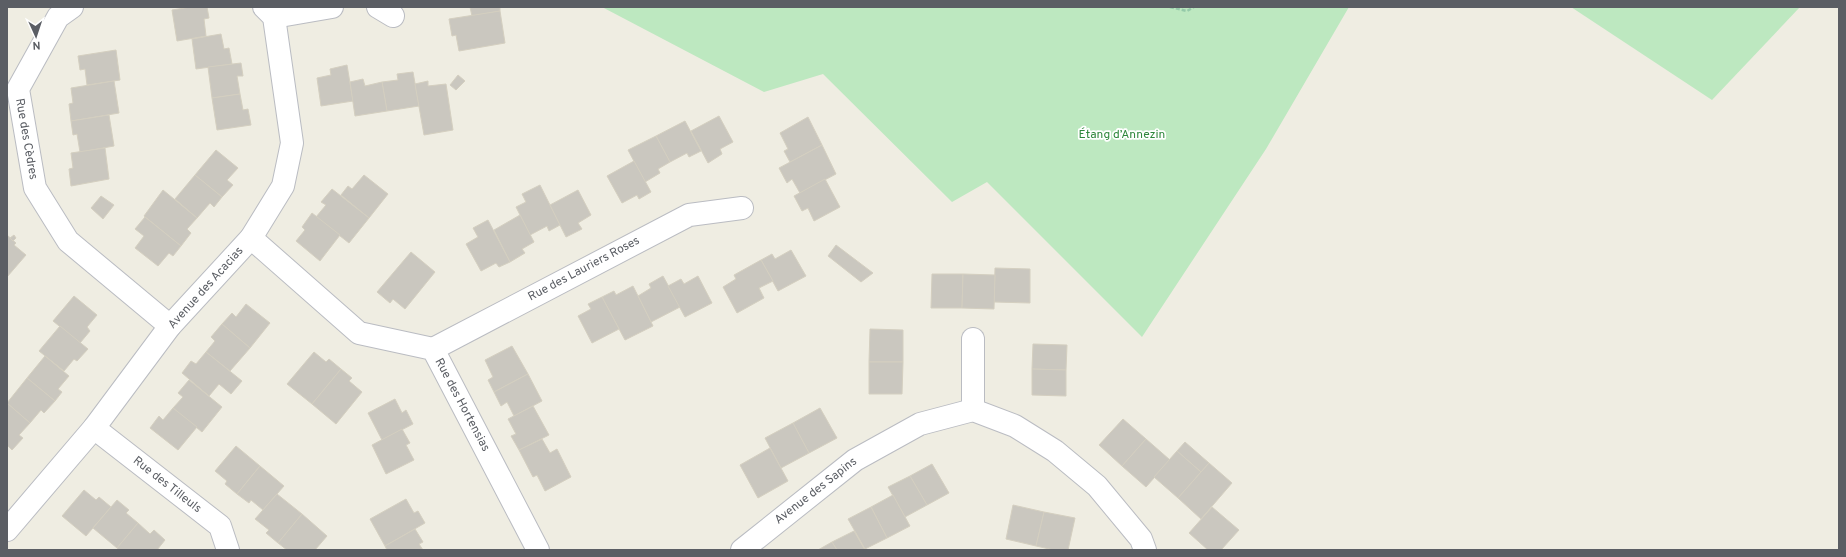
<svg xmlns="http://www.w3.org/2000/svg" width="1846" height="557" viewBox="0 0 1846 557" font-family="Overpass,sans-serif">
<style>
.green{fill:#bde8c0}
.building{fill:#cac7bf;stroke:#d4cfc0}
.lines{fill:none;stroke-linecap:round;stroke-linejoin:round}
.minor-casing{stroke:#babcc2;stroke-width:24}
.path{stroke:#95caa9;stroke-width:2.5;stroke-dasharray:4 2;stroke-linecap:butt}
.minor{stroke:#fff;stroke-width:22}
.labels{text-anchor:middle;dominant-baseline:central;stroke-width:3.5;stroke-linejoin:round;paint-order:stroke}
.park-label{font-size:12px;fill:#2e873b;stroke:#fff}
.street-label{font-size:12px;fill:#5b5e64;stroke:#fff}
</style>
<rect width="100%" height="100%" fill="#efede2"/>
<g class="green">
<polygon points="602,7 1349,7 1266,149 1142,337 987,182 952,202 823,74 764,92"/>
<polygon points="1571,7 1800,7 1712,100"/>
</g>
<g class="building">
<polygon points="191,7 207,7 209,18 204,19 206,36 177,41 172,10"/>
<polygon points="470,7 500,7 500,11 472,16"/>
<polygon points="500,11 505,43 459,51 456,35 452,36 449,19"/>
<polygon points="221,34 224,49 229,48 232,64 196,69 192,39"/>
<polygon points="116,50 120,80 87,85 85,69 80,70 78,56"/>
<polygon points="241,63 243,76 237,76 240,94 212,98 208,67"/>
<polygon points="347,65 353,101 321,106 317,78 331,75 330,69"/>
<polygon points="413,72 419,106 387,111 382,82 398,80 397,74"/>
<polygon points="458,75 465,81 456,90 450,85"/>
<polygon points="363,79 365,86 382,82 387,111 355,116 350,82"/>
<polygon points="114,81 119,113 71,121 69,104 73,103 71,88"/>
<polygon points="428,81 428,86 446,84 453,130 424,135 415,84"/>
<polygon points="240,94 243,110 248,109 251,125 217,130 212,98"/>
<polygon points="109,115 114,146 80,152 77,134 73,135 71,121"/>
<polygon points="719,116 733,142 720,149 722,154 708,163 691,131"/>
<polygon points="808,117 822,145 790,162 784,151 788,149 780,133"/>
<polygon points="685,121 701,151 689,157 687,153 670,162 656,136"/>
<polygon points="656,136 670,162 658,169 660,173 645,182 628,150"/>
<polygon points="822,145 836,174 800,193 792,179 787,183 779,168"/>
<polygon points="105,148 109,179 71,186 69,169 73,168 71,153"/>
<polygon points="216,150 238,168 227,180 233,185 222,197 195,175"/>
<polygon points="634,161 651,192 639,199 637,195 622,203 607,176"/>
<polygon points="195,175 222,197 214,207 210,203 197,218 175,199"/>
<polygon points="364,175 388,194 369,218 341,195 348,186 352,189"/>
<polygon points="825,179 840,207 814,221 808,208 802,211 794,196"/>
<polygon points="540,185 560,225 549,231 547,226 530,235 516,207 526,202 522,194"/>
<polygon points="332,189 369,218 349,243 316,217 326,205 321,202"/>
<polygon points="163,190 197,218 187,229 191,233 181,246 144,216"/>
<polygon points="578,190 591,215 578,223 582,229 566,237 550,205"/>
<polygon points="101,196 114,205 103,219 91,208"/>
<polygon points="312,213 340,235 320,261 296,241 305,230 302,227"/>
<polygon points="520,215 534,242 522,249 525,253 510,262 494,230"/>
<polygon points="145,217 181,246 173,256 169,253 158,266 135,248 144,236 135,229"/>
<polygon points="488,220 510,262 499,267 496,263 481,271 466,244 478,237 473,228"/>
<polygon points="7,235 16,243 14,245 26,255 7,277"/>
<polygon points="14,235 16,238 13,241 10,238"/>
<polygon points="836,245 873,273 861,282 828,256"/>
<polygon points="791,250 806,276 778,291 761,260 772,254 775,259"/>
<polygon points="411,252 435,272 405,309 393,299 390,303 377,292"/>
<polygon points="761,260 773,281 759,288 764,298 737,313 723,287 736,279 734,275"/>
<polygon points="995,268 1030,269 1030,303 994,302"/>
<polygon points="932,274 963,274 962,308 931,308"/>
<polygon points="963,274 995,275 994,309 962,308"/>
<polygon points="663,276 680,307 651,322 638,296 651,288 649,284"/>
<polygon points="698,276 712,303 685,317 668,286 681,279 684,284"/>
<polygon points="633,286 653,326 625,340 602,297 614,291 616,295"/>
<polygon points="74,296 97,315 87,327 90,331 80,343 53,321"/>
<polygon points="602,297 619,329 592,343 578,316 591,309 588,304"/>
<polygon points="246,304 270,323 250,348 222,324 232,313 236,317"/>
<polygon points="222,324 250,348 230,371 206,352 215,341 211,337"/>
<polygon points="60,326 88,349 77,361 74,359 64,371 39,351"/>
<polygon points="870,329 903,330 903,362 869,362"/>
<polygon points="1033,344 1067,345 1066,370 1032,369"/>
<polygon points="512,346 528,374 494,392 488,380 493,377 485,360"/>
<polygon points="206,352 242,381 231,394 219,384 209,396 182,373 191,361 196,364"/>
<polygon points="314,352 326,362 329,359 341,369 312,404 287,384"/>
<polygon points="45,356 69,376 58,389 62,392 55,401 27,378"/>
<polygon points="869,362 903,362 902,394 869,394"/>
<polygon points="341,369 352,378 349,381 362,392 336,424 312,404"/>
<polygon points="1032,369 1066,370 1066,396 1032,395"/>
<polygon points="528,374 542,401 514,416 507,402 501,406 494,392"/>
<polygon points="27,378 55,401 44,413 41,410 30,423 7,403"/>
<polygon points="189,380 222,407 202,432 173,408 183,397 178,393"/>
<polygon points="395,399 402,413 406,410 413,424 382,440 368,413"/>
<polygon points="7,403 30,423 19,435 23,438 12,450 7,445"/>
<polygon points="533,406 549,435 519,450 511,436 516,434 508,419"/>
<polygon points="173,408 197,427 178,450 150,428 159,416 163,420"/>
<polygon points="820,408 837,438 809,453 793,423"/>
<polygon points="1123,419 1146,439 1122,466 1099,445"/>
<polygon points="793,423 809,453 781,468 765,438"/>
<polygon points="402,429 410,443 406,445 414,460 386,474 372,445"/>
<polygon points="542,439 550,453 557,449 571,477 545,491 537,475 533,477 519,450"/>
<polygon points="1146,439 1170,460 1146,487 1122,466"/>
<polygon points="1185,442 1209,463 1201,472 1177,451"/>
<polygon points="236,446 260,466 237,494 225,484 227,481 215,471"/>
<polygon points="770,448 788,481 758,498 740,465"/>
<polygon points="1177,451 1201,472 1178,498 1154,477"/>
<polygon points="1209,463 1232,483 1201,519 1178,498"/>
<polygon points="932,464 949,493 927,505 910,476"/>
<polygon points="260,466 284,486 263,510 251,500 249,503 237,494"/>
<polygon points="910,476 927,505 905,517 888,487"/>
<polygon points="84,490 96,500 99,497 111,507 86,536 62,516"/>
<polygon points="277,494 302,514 278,543 266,533 269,530 255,519"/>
<polygon points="893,495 910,526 887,538 871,507"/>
<polygon points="406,499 414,513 418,511 425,523 385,546 370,519"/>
<polygon points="117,500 129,510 126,513 138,523 117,548 93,528"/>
<polygon points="1013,505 1044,512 1036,546 1006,539"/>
<polygon points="871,507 887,538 865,549 848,519"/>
<polygon points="1212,507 1239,530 1221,550 1208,550 1189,533"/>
<polygon points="1044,512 1075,518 1068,550 1054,550 1036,546"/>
<polygon points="302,514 327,536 315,550 287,550 278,543"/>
<polygon points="138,523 150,534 154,530 165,540 157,550 119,550 117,548"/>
<polygon points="415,529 423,542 419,544 423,550 387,550 385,546"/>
<polygon points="854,531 865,550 837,550 832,542"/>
<polygon points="832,542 837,550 818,550"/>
</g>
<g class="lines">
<g class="minor-casing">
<g id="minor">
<polyline points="72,7 58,17 18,89 35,188 68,241 170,326"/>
<polyline points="378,7 393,16"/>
<polyline points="274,17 332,7"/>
<polyline points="251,238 359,333 433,349 538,550"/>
<polyline points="973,339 973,410"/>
<polyline points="433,349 689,215 742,208"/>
<polyline points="94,428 220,526 228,550"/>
<polyline points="7,530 94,428 170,326 251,238 283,186 292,143 274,17 264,7"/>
<polyline points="742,550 855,460 920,424 973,410 1015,426 1055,451 1097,486 1141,539 1145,550"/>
</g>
</g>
<polyline class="path" points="1170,7 1187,11 1194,7"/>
<use href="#minor" class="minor"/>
</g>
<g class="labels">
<g class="park-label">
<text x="1122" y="135">Étang d’Annezin</text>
</g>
<g class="street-label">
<text transform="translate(26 139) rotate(80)">Rue des Cèdres</text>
<text transform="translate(584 269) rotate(-28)">Rue des Lauriers Roses</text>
<text transform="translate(206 288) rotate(-48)">Avenue des Acacias</text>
<text transform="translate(462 405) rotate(62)">Rue des Hortensias</text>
<text transform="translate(167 485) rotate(38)">Rue des Tilleuls</text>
<text transform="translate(816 491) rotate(-38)">Avenue des Sapins</text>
</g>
</g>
<rect width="1846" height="557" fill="none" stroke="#5b5e64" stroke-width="16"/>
<g transform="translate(36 36) rotate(177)" stroke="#ffffff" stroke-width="3" paint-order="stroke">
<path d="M0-3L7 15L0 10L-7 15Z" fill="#5b5e64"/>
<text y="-6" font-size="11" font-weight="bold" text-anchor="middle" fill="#5b5e64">N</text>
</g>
</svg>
